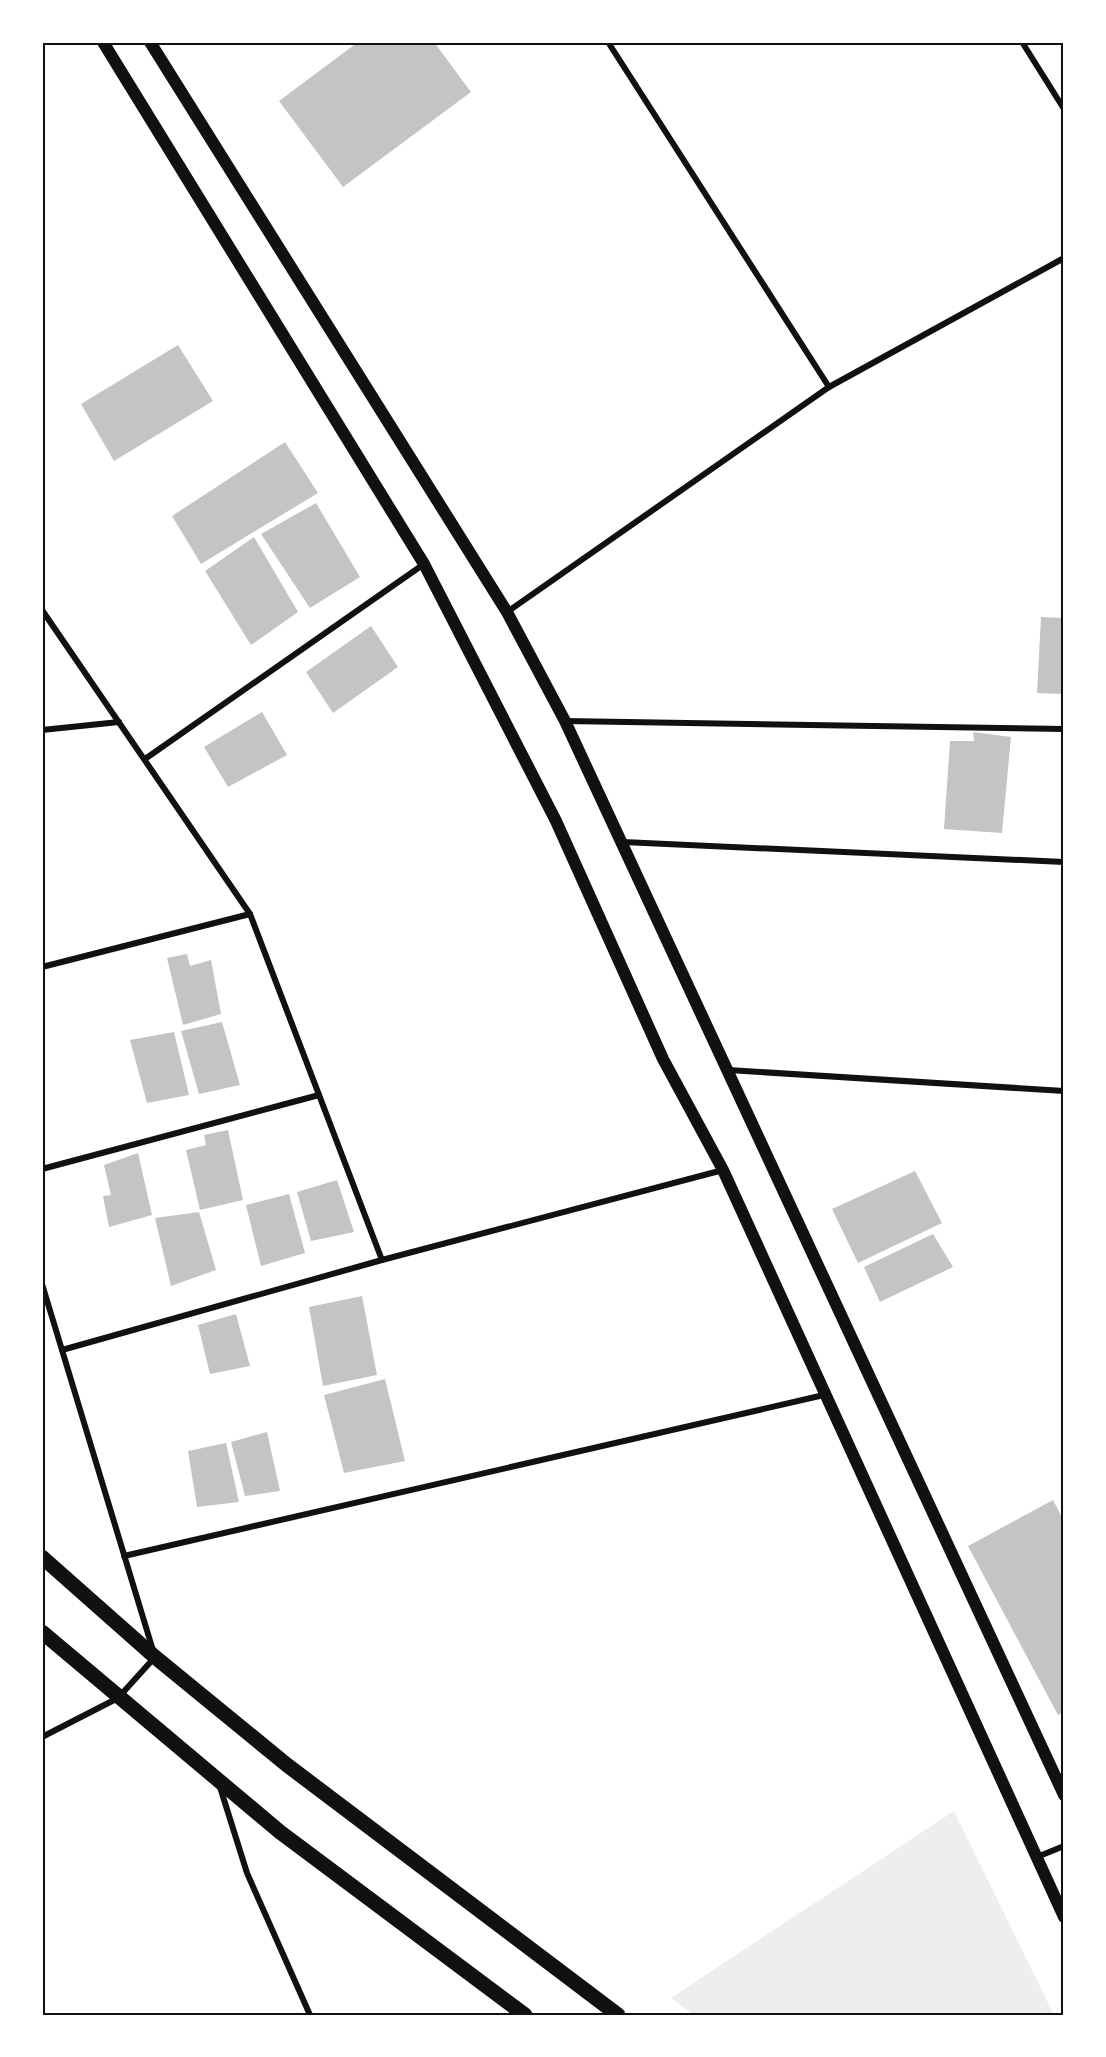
<svg xmlns="http://www.w3.org/2000/svg" width="1106" height="2057" viewBox="0 0 1106 2057" font-family="'Crimson Pro',serif">
<style>
.green{fill:#eee}
.building{fill:#c4c4c4}
.lines{fill:none;stroke-linecap:round;stroke-linejoin:round}
.minor{stroke:#111;stroke-width:6}
.secondary{stroke:#111;stroke-width:12}
.primary{stroke:#111;stroke-width:15}
.neatline{fill:none;stroke:#111;stroke-width:2}
</style>
<rect width="100%" height="100%" fill="#fff"/>
<polygon class="green" points="954,1811 1054,2015 694,2015 671,1998"/>
<g class="building">
<polygon points="358,42 434,42 471,92 343,187 279,101"/>
<polygon points="178,345 213,401 114,461 81,404"/>
<polygon points="285,442 318,493 201,564 172,516"/>
<polygon points="316,503 360,577 310,608 261,534"/>
<polygon points="254,537 298,612 251,645 205,571"/>
<polygon points="1041,617 1064,618 1064,694 1037,693"/>
<polygon points="371,626 398,667 333,713 306,672"/>
<polygon points="262,712 287,755 228,787 204,747"/>
<polygon points="973,732 1011,737 1002,833 944,829 950,741 974,741"/>
<polygon points="187,954 190,966 211,960 221,1014 183,1025 167,958"/>
<polygon points="222,1022 240,1085 199,1094 181,1031"/>
<polygon points="174,1032 189,1095 147,1103 130,1040"/>
<polygon points="228,1130 243,1200 200,1210 186,1150 206,1145 204,1135"/>
<polygon points="138,1153 152,1215 109,1227 103,1196 111,1195 104,1165"/>
<polygon points="915,1171 942,1223 858,1263 832,1209"/>
<polygon points="337,1180 354,1232 311,1241 297,1192"/>
<polygon points="289,1194 305,1253 261,1266 246,1205"/>
<polygon points="199,1212 216,1270 171,1286 155,1218"/>
<polygon points="933,1234 953,1267 880,1302 864,1267"/>
<polygon points="362,1296 377,1375 323,1386 309,1307"/>
<polygon points="236,1314 250,1366 210,1374 198,1325"/>
<polygon points="385,1379 405,1461 344,1473 324,1395"/>
<polygon points="267,1432 280,1491 245,1496 231,1442"/>
<polygon points="226,1443 239,1502 197,1507 188,1451"/>
<polygon points="1053,1500 1064,1521 1064,1712 1058,1715 968,1546"/>
</g>
<g class="lines">
<g class="minor">
<polyline points="1022,42 1064,109"/>
<polyline points="829,387 1064,258"/>
<polyline points="42,610 250,914 382,1260 723,1170"/>
<polyline points="507,612 829,387 608,42"/>
<polyline points="565,721 1064,729"/>
<polyline points="42,730 119,722"/>
<polyline points="145,759 424,564"/>
<polyline points="623,842 1064,862"/>
<polyline points="42,967 250,914"/>
<polyline points="728,1070 1064,1091"/>
<polyline points="42,1169 319,1095"/>
<polyline points="42,1284 155,1657 118,1698 42,1737"/>
<polyline points="62,1350 382,1260"/>
<polyline points="124,1556 824,1395"/>
<polyline points="220,1787 247,1873 310,2015"/>
<polyline points="1037,1857 1064,1846"/>
</g>
<g class="secondary">
<polyline points="103,42 424,564 556,821 663,1059 723,1170 1064,1917"/>
<polyline points="150,42 507,612 565,721 1064,1795"/>
</g>
<g class="primary">
<polyline points="42,1557 155,1657 287,1765 618,2015"/>
<polyline points="42,1632 280,1832 525,2015"/>
</g>
</g>
<rect width="1106" height="2057" fill="none" stroke="#ffffff" stroke-width="87"/>
<rect x="44" y="44" width="1018" height="1970" class="neatline"/>
</svg>
